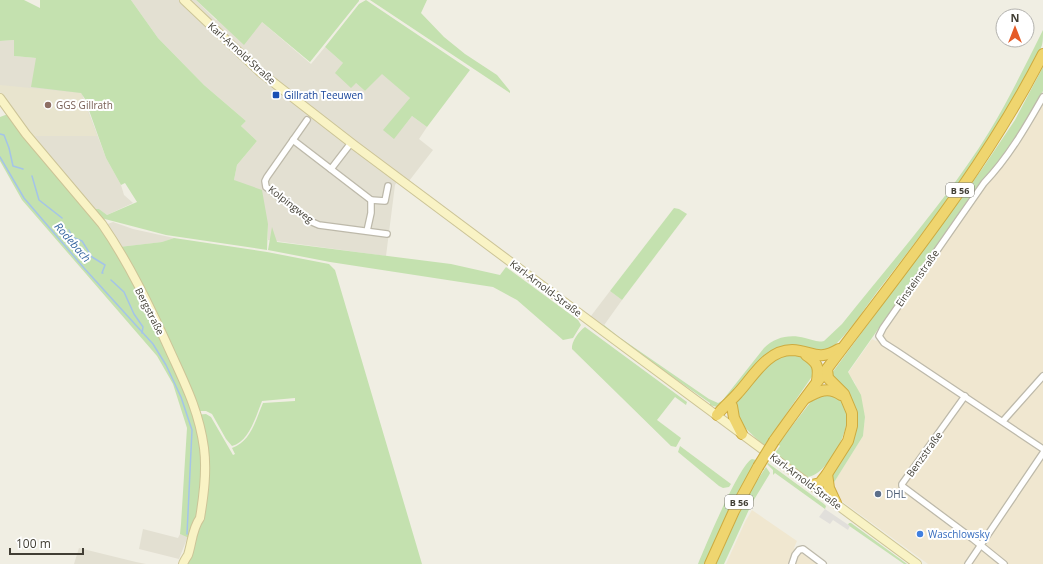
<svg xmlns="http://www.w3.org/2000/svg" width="1043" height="564" viewBox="0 0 1043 564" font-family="'Open Sans',sans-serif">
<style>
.residential{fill:#e3e0d2}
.commercial{fill:#f0e7d0}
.education{fill:#e8e4ce}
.green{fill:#c4e1af}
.parking{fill:#e1dfdb}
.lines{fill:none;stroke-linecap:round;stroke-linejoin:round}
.stream{stroke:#a4c4e8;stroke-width:1.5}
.street-casing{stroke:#bdb9aa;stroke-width:8}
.secondary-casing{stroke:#ccc497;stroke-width:10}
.highway-casing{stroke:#cdab40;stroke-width:12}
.street{stroke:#fff;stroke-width:5.5}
.secondary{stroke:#f9f3c5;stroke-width:8}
.highway{stroke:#efd56f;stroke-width:10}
.highway-bridge-casing{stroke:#cdab40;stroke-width:12;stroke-linecap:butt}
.highway-bridge{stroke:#efd56f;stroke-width:10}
.transit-dot{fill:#1a4fb4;stroke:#fff;stroke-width:1.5}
.education-dot{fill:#8d6e63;stroke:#fff;stroke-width:1.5}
.service-dot{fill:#5c6f8a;stroke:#fff;stroke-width:1.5}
.shop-dot{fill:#3f7fe0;stroke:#fff;stroke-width:1.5}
.labels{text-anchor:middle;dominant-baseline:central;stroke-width:4;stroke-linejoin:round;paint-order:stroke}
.shield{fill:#fff;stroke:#7a7871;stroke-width:1}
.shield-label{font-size:9px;font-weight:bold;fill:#413e34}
.street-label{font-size:10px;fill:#413e34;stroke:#fff}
.transit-label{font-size:10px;fill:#164399;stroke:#fff;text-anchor:start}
.education-label{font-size:10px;fill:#785e54;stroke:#fff;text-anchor:start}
.service-label{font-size:10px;fill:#4e5e75;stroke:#fff;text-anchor:start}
.shop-label{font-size:10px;fill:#366cbe;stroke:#fff;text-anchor:start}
.water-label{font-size:11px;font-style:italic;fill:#3968a1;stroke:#fff}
</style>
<rect width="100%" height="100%" fill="#f0eee3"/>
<g class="residential">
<polygon points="131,0 196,0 216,20 262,22 311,64 325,47 343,63 356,83 365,91 382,73 410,98 394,138 412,116 427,127 419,139 433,150 409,181 401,176 395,185 386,256 268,240 268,224 234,180 237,165 257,141 241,126 246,121 204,85 158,38"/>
<polygon points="14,40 14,56 36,58 82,94 106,158 121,185 124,195 133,203 107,215 99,209 95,209 22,122 0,92 0,41"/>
<polygon points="113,222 133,229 174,238 163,242 119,247 105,225"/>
<polygon points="610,291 622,300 602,328 591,319 591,316"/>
<polygon points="143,529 178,538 180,534 188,536 179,559 139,549"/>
<polygon points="79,548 136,562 146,564 74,564"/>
</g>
<g class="commercial">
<polygon points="1043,102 1043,564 928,564 839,499 833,484 863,436 865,417 855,383 848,373 872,339 876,341 920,277 986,185 1000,169 1035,117"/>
<polygon points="752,510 797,541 794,548 818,564 726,564 745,522"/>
</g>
<polygon class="education" points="0,85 81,93 97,136 33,136 22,122 0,92"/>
<g class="green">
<polygon points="0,0 24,0 40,8 40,0 131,0 158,38 204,85 246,121 241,126 257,141 237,165 234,180 262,190 268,224 267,250 166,235 101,218 95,209 99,209 107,215 137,202 125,183 121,185 106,158 85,99 81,93 31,87 36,58 14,56 14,40 0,41"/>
<polygon points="196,0 359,0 359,1 310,62 262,22 244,45"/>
<polygon points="366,0 470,70 427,127 412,116 394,139 383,130 410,98 382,74 365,91 356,83 351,88 335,73 343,63 325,47 359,4"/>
<polygon points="370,0 427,0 421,13 444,37 465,54 497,75 510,91 510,93"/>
<path d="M1043 30C1043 35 1043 41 1042 45 1035 65 1022 83 1012 101 973 169 925 230 877 292 865 308 842 343 826 352L784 346 773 350 758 364 737 390 717 407 710 405V403L602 328 604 325 619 337 709 399 718 403 722 401 764 348C775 337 790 334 805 338 811 339 817 343 824 341L842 324C892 261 947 200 989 132 1009 99 1026 64 1043 30Z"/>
<polygon points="1043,67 1043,91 1021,128 995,168 983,180 848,372 861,395 865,417 863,436 833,484 832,471 857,423 832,376 832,373 982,169 1015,120"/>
<path d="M8 114 90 214 108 239 129 275 185 389 194 415 206 414 211 417 233 455 235 454 232 448C251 442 256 419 263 403L295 401V398L262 401C256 416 249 442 232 446L226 439 212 414 206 411H199L119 247 162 242 174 238 267 252 329 264 335 270 422 564H186L194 540 180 534 181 524 187 428 173 384 157 356 22 200 0 161V117Z"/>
<polygon points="674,208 679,209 687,214 622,300 610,291"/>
<polygon points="272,227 277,242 451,264 500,275 506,267 578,320 581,325 573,338 563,340 517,300 493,287 330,262 268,250"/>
<path d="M585 327 687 402 686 405 675 397 657 420 681 438 676 447 671 446 572 349C571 342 579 331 585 327Z"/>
<polygon points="784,355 798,355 808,359 813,369 813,375 764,446 740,423 734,406 737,398 773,360"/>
<path d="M831 392C835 395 841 398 844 402 858 421 827 477 807 477L775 453 780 446 778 444 813 399Z"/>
<polygon points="680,446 731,484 729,487 723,488 719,486 678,452"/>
<path d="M752 459 756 460 728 511 705 564H698C705 547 739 465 752 459Z"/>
<polygon points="768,463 824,504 826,506 825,509 775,473 773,475 773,470 767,464"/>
<polygon points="766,467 770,473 769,475 752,503 724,564 716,564 747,496"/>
<polygon points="849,523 851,523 907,564 904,564 848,525"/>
</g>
<polygon class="parking" points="825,509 850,526 848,530 833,520 830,524 819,517"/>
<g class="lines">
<g class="stream">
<polyline points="0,134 4,135 9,148 13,166 23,169"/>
<polyline points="0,157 24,198 84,268 153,344 166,365 181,397 192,430 187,534"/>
<polyline points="32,176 39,200 62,218"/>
<polyline points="69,230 72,237 82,241 92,257 105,265 102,273 103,273"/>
<polyline points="111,280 124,292 134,314 143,327 142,333"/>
</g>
<g class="street-casing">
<g id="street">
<path d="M1043 97C1026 127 1008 158 984 183L883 328 879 336 884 343 895 350 1043 449"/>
<polyline points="307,120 267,177 265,181 266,187 312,222 319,225 387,234"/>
<polyline points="293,140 371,200 371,213 367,231"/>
<polyline points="331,169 351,143"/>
<polyline points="371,200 385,201 388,186"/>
<polyline points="965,396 902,484 902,486 973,539 1004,564"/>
<polyline points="1003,421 1043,376"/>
<polyline points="792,564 795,555 799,550 803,549 823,564"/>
<polyline points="968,564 1043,453"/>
</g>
</g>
<g class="secondary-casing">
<g id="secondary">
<polyline points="184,0 260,72 354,145 615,340 917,564"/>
<path d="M0 98 26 134 102 224C129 263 150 307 170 351 185 384 199 411 204 448 207 471 204 494 200 518 192 529 192 543 188 555 186 558 184 561 183 564"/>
</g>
</g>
<g class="highway-casing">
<g id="highway">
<path d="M806 355C818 363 819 367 817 381"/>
<path d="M806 398C818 391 829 386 841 395"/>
<polyline points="732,406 734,418 742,434"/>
<path d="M717 415C723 407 731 401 738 393 753 377 767 350 792 350 813 351 817 362 839 349"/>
<path d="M774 441C864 313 971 195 1043 54"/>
<polyline points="827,474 829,488 836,503"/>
<polyline points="812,485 820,483 827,474 848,441 852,426 852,413 844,394 828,378 827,369"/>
<polyline points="710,564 734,511 758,467"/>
</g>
</g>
<use href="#street" class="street"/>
<use href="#secondary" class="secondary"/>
<use href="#highway" class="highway"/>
<g class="highway-bridge-casing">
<polyline id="highway-bridge" points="758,467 774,441"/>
</g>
<use href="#highway-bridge" class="highway-bridge"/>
</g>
<rect class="transit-dot" x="272" y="91" width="8" height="8" rx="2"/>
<circle class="education-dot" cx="48" cy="105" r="4"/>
<circle class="service-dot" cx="878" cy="494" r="4"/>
<circle class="shop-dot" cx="920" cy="534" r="4"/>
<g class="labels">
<g class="shield">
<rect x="946" y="183" width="28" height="14" rx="3"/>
<rect x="725" y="495" width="28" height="14" rx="3"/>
</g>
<g class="shield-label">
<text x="960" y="190">B 56</text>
<text x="739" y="502">B 56</text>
</g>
<g class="street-label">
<text transform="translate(242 53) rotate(42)">Karl-Arnold-Straße</text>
<text transform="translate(291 204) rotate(38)">Kolpingweg</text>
<text transform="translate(917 278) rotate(-55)">Einsteinstraße</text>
<text transform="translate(546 288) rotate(37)">Karl-Arnold-Straße</text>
<text transform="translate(150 311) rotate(63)">Bergstraße</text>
<text transform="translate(924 454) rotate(-54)">Benzstraße</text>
<text transform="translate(806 481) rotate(37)">Karl-Arnold-Straße</text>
</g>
<g class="transit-label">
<text x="284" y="95">Gillrath Teeuwen</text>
</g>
<g class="education-label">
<text x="56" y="105">GGS Gillrath</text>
</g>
<g class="service-label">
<text x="886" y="494">DHL</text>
</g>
<g class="shop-label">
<text x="928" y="534">Waschlowsky</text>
</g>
<g class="water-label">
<text transform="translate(73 242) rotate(49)">Rodebach</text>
</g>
</g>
<g transform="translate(1015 28)"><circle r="19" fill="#ffffff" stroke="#b3b2ae"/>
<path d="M0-3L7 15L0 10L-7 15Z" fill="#e55b26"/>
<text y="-6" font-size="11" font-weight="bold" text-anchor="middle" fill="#413e34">N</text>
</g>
<path d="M10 548v6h73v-6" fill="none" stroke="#413e34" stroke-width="2"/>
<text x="16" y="548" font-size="12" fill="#413e34" stroke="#ffffff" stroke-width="3" paint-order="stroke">100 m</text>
</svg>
